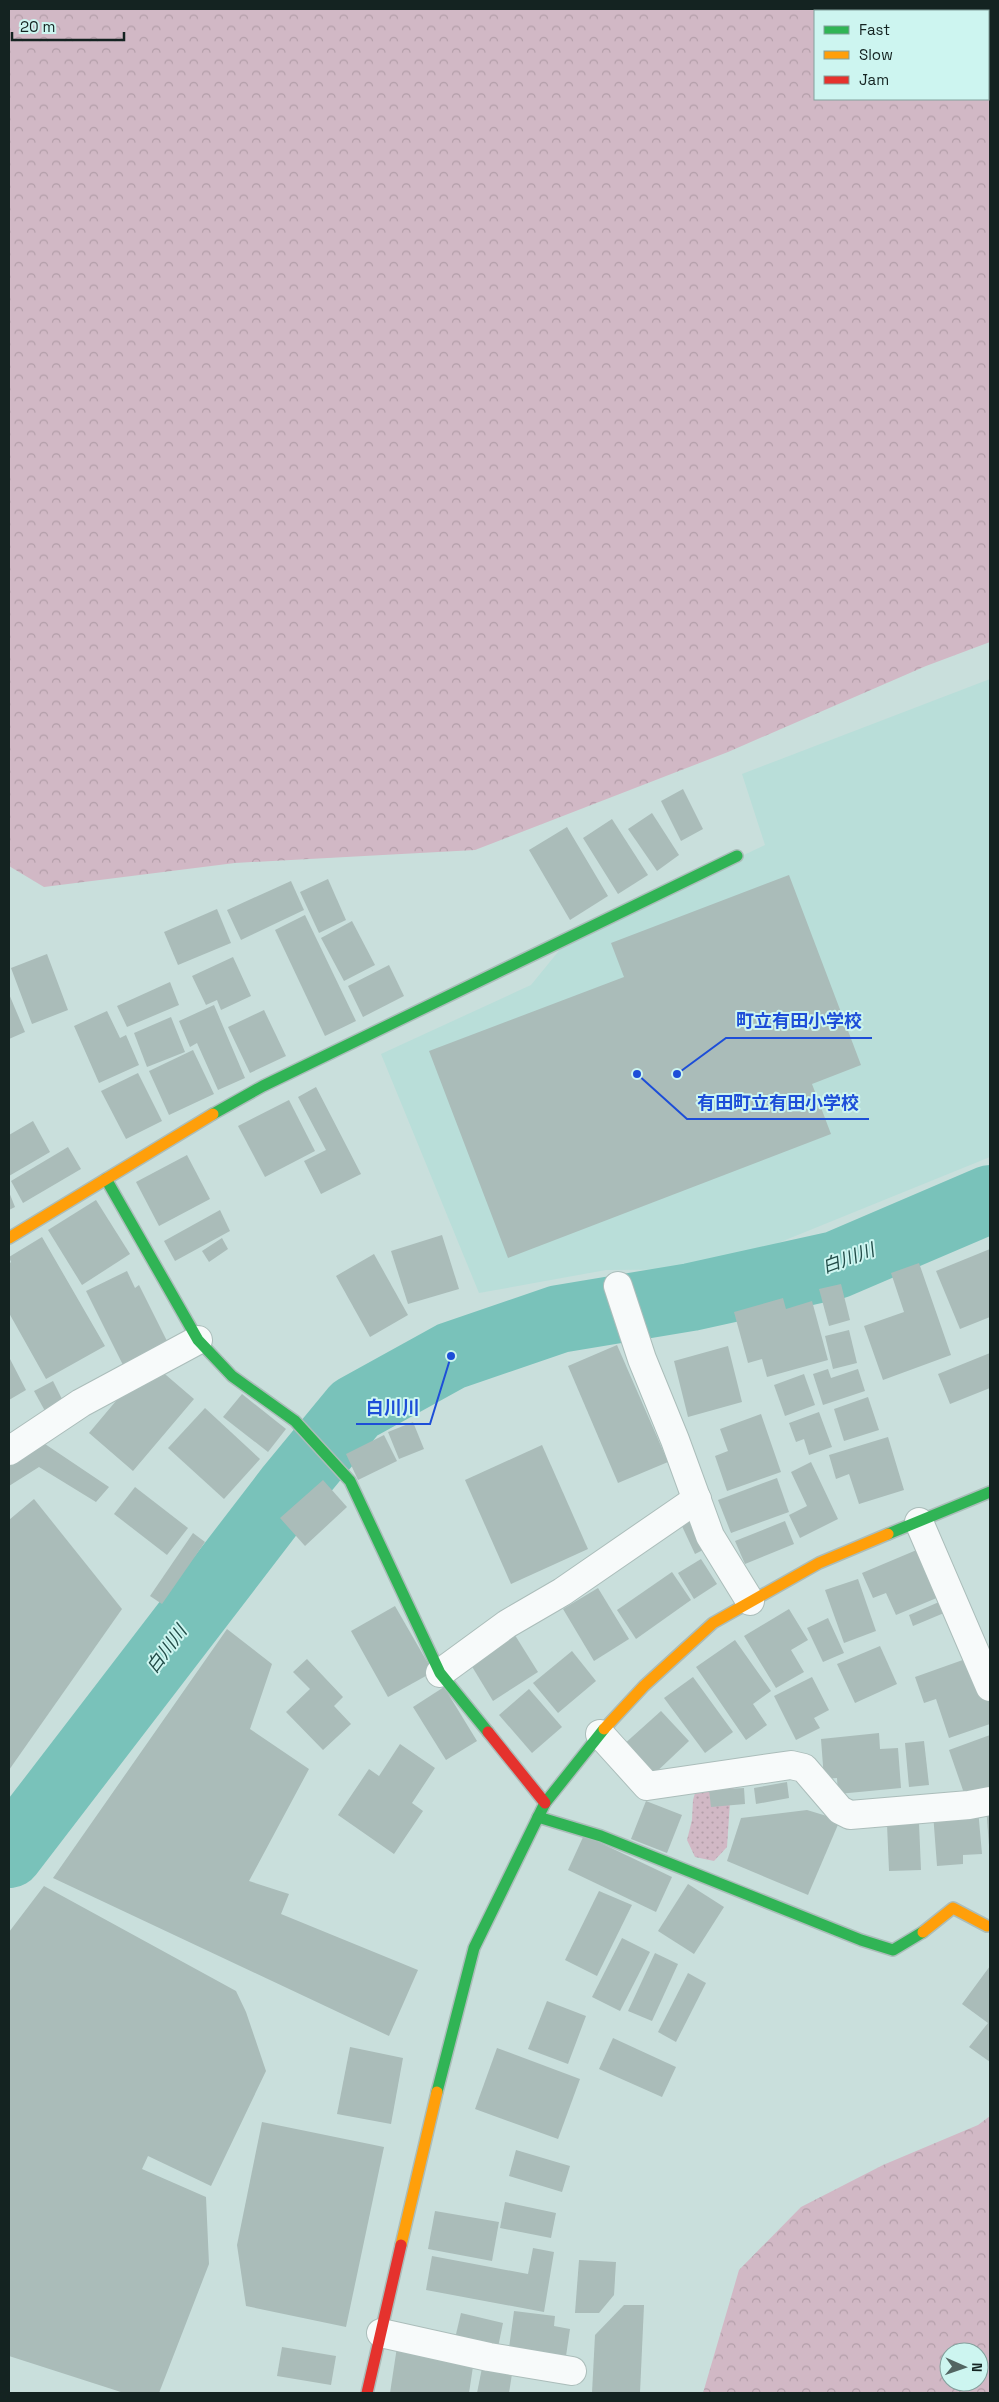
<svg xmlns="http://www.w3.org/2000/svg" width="999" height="2402" viewBox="0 0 999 2402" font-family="'Space Grotesk','Noto Sans JP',sans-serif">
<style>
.built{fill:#b9ded9}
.forest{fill:url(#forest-crowns);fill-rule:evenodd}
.garden{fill:url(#garden-dots)}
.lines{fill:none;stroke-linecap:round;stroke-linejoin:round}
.river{stroke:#79c2ba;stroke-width:68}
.building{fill:#aabcb9}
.street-casing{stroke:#abbdba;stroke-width:30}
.fast-casing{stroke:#abbdba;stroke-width:14}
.slow-casing{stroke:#abbdba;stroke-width:14}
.jam-casing{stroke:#abbdba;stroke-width:14}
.street{stroke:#f7fafa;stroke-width:28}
.fast{stroke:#30b455;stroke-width:11}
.slow{stroke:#ff9f0a;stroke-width:11}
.jam{stroke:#e5322d;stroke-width:11}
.labels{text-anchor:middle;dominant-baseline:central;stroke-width:4;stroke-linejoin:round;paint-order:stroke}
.water-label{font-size:18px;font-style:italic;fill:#224c48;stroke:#cdf5f0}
.leader{fill:none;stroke:#1d4ed8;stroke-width:2}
.callout-dot{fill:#1d4ed8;stroke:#cdf5f0;stroke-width:2}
.callout-label{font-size:18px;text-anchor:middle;font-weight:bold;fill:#1d4ed8;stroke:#cdf5f0;stroke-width:4;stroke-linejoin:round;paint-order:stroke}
</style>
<defs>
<pattern id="forest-crowns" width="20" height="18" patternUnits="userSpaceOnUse" patternTransform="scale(1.25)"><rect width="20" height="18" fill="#d1b8c5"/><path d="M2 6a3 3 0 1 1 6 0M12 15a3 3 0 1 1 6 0" fill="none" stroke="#b39ea9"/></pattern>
<pattern id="garden-dots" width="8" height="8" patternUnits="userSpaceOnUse" patternTransform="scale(1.25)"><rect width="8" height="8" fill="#d1b8c5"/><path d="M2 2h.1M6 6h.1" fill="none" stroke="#b39ea9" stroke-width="1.8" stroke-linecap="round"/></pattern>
</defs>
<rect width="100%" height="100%" fill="#c9dfdc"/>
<polygon class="built" points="990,679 990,1157 714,1269 606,1270 479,1293 381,1054 531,985 571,936 765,845 742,774"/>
<g class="forest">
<path d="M9 9H990V642L926 666 728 752 475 850 235 863 44 887 9 866ZM815 11H988V99H815Z"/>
<path d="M990 2116V2393H703L739 2270 801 2207 883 2165 978 2125ZM949 2352H979V2382H949Z"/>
</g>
<polygon class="garden" points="737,1775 730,1802 727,1847 714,1861 695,1857 687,1840 692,1820 693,1800 699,1779"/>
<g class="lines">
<polyline class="river" points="9,1854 289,1489 355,1409 451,1356 559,1319 691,1297 836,1265 990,1199"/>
</g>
<g class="building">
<polygon points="683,789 703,829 681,841 661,801"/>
<polygon points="652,813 679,855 657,871 628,829"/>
<polygon points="612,819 648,875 618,894 583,838"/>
<polygon points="567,827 608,896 570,920 529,850"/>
<polygon points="789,875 861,1065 812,1084 831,1134 508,1258 429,1051 624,977 611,943"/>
<polygon points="328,879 346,920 319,933 300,892"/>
<polygon points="291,881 304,910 241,940 227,910"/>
<polygon points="217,909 231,943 178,965 164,932"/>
<polygon points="305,915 356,1021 325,1036 275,930"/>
<polygon points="352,921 375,965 344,981 321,938"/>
<polygon points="47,954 68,1010 32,1024 11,968"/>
<polygon points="233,957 251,996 221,1010 217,1000 206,1005 192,976"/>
<polygon points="389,965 404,996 363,1017 348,986"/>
<polygon points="170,982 179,1005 127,1027 117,1006"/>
<polygon points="9,994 25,1032 9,1039"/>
<polygon points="214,1005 245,1078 218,1090 197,1043 190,1047 179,1021"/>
<polygon points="264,1010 286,1056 250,1073 228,1027"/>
<polygon points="107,1011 120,1038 126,1035 139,1065 99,1083 74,1026"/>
<polygon points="171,1017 185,1052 147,1067 134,1033"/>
<polygon points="193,1050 214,1094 169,1115 149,1071"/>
<polygon points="138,1073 162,1121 126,1139 101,1091"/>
<polygon points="316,1087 361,1174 321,1194 304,1161 326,1150 298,1097"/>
<polygon points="289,1100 315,1151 265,1177 238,1126"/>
<polygon points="33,1121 50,1152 9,1176 9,1135"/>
<polygon points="68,1147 81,1169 23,1203 11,1181"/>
<polygon points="187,1155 210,1199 159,1226 136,1182"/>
<polygon points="9,1192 15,1207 9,1210"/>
<polygon points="96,1200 130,1254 82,1285 48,1230"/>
<polygon points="220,1210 230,1231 175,1261 164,1241"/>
<polygon points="442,1235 459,1289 408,1304 391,1251"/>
<polygon points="42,1237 105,1346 46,1379 9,1313 9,1264 11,1262 9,1257"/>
<polygon points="222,1238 228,1249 209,1262 202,1251"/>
<polygon points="990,1249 990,1317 960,1329 936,1271"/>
<polygon points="374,1254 408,1315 370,1337 336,1276"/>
<polygon points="919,1263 951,1355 883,1380 864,1326 904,1312 891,1273"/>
<polygon points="127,1271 135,1288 139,1285 168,1343 123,1365 86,1291"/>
<polygon points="841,1284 850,1320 829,1326 819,1289"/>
<polygon points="783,1298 786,1309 812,1301 828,1360 767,1377 762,1359 748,1363 734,1312"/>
<polygon points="849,1330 857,1363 833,1369 825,1336"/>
<polygon points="617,1345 668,1462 618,1483 568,1366"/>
<polygon points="728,1346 742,1402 688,1417 674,1361"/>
<polygon points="990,1353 990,1388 950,1404 938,1374"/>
<polygon points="9,1357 26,1390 9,1400"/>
<polygon points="159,1369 194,1399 133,1471 89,1433 137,1376 146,1384"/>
<polygon points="828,1369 831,1378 858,1369 865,1391 823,1405 813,1374"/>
<polygon points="804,1374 815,1405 785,1416 774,1385"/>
<polygon points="53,1381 63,1401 45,1411 34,1391"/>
<polygon points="242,1394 286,1429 268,1452 223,1417"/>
<polygon points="868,1397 879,1430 844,1441 834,1409"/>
<polygon points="205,1408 260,1459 224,1499 168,1448"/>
<polygon points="819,1412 832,1447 809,1455 804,1439 796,1442 789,1423"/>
<polygon points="761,1414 781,1472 727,1491 715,1456 728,1451 720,1429"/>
<polygon points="413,1422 424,1449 399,1459 388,1432"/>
<polygon points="384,1435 397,1461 358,1480 346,1454"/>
<polygon points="888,1437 904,1490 859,1504 849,1474 836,1479 829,1455"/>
<polygon points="45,1444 109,1487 96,1502 39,1467 9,1486 9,1466"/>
<polygon points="542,1445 588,1549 511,1584 465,1480"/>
<polygon points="811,1462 838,1519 800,1538 789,1515 807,1506 791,1472"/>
<polygon points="777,1478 789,1512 731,1533 718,1500"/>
<polygon points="323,1480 347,1507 305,1546 280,1518"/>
<polygon points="135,1487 188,1528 167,1555 114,1514"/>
<polygon points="34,1499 122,1609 9,1770 9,1520"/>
<polygon points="691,1517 707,1548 695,1554 680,1522"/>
<polygon points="785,1521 794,1544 745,1564 735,1541"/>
<polygon points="193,1533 205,1542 162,1604 150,1596"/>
<polygon points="919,1549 939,1597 896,1615 886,1593 873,1598 862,1573"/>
<polygon points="701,1559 717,1584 694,1599 678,1573"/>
<polygon points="672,1572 691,1600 636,1639 617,1610"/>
<polygon points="858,1579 876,1631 844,1643 825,1590"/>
<polygon points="598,1588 629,1639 594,1661 563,1609"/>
<polygon points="939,1602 944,1613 913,1626 909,1615"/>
<polygon points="395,1606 433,1672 388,1697 351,1631"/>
<polygon points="789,1609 808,1640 791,1650 804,1672 776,1688 744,1636"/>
<polygon points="828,1618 844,1653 823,1662 807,1628"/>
<polygon points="227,1629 272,1664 250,1729 309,1769 249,1881 289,1894 281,1914 418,1970 389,2036 53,1878"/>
<polygon points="513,1632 538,1672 493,1701 468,1660"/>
<polygon points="735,1640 771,1691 753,1704 767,1725 746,1740 696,1667"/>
<polygon points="880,1646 897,1684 855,1703 837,1664"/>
<polygon points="572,1651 596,1681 558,1713 533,1683"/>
<polygon points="974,1656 990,1704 990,1724 949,1738 936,1699 924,1703 915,1677"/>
<polygon points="307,1659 343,1697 334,1706 351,1724 323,1750 286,1712 310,1689 293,1672"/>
<polygon points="693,1677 733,1732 705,1753 664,1698"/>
<polygon points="812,1677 829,1710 814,1718 820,1728 796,1740 774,1696"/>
<polygon points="444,1687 477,1741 446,1760 413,1707"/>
<polygon points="529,1689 562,1727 532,1753 499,1715"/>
<polygon points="661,1711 689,1741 651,1777 622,1746"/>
<polygon points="879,1733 880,1749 898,1748 901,1788 838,1794 837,1778 824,1779 821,1739"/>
<polygon points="990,1735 990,1787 965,1796 949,1750"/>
<polygon points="924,1741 929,1785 909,1787 905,1743"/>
<polygon points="400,1744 435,1768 412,1803 423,1811 394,1854 338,1815 369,1769 379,1776"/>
<polygon points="787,1782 789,1798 756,1804 754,1788"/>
<polygon points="744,1788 745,1804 711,1807 709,1790"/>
<polygon points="646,1801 682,1815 667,1853 631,1839"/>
<polygon points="986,1806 990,1806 990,1845 989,1846"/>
<polygon points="978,1809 982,1854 963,1855 963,1864 937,1866 933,1813"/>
<polygon points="807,1810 840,1820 808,1895 727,1861 741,1818"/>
<polygon points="919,1823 921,1870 889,1871 887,1824"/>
<polygon points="584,1835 672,1877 656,1912 568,1870"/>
<polygon points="688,1884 724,1907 694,1954 658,1931"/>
<polygon points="44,1886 236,1991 246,2012 266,2071 211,2186 148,2156 142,2169 206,2197 209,2264 159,2393 124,2393 9,2356 9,1932"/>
<polygon points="599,1891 632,1905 597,1976 565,1960"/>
<polygon points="622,1938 650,1952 620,2011 592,1997"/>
<polygon points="655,1953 678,1964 652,2021 628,2011"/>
<polygon points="990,1966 990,2062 969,2047 988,2023 962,2004"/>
<polygon points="688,1973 706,1983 676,2042 658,2032"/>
<polygon points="547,2001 586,2016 568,2064 528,2049"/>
<polygon points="613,2038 676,2067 662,2097 599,2069"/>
<polygon points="350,2047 403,2058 391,2124 337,2114"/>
<polygon points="497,2048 580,2079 558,2139 475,2109"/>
<polygon points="262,2122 384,2147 346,2327 246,2306 237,2245"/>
<polygon points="516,2150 570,2166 562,2192 509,2176"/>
<polygon points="505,2202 556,2213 551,2238 500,2228"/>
<polygon points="435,2211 499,2222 492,2261 428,2249"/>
<polygon points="533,2248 554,2252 544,2312 426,2290 432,2256 528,2274"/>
<polygon points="579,2260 616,2262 614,2295 599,2313 575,2313"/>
<polygon points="624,2305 644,2305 640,2393 592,2393 595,2335"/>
<polygon points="514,2311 555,2316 554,2326 570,2329 566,2356 509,2348"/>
<polygon points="461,2313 503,2323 496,2357 453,2347"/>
<polygon points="282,2347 336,2356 331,2385 277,2376"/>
<polygon points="397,2347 474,2360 469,2393 390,2393"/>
<polygon points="482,2368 512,2374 509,2393 477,2393"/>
</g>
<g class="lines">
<g class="street-casing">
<g id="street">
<polyline points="618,1286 642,1359 675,1440 710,1536 750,1601"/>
<polyline points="9,1451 81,1403 198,1340"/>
<polyline points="919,1522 990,1687"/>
<polyline points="440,1673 507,1624 562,1592 697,1499"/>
<polyline points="600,1734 647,1786 791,1765 804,1768 840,1810 850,1815 969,1805 990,1801"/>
<polyline points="381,2333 489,2357 572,2371"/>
</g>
</g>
<g class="fast-casing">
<g id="fast">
<polyline points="213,1114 263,1086 737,856"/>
<polyline points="106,1179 198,1340 232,1376 295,1421 350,1481 440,1673 488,1732"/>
<polyline points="888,1534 990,1492"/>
<polyline points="538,1817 601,1836 861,1940 893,1950 923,1932"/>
<polyline points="437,2092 474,1948 545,1803 604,1729"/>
</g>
</g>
<g class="slow-casing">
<g id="slow">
<polyline points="9,1238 213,1114"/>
<polyline points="604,1729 644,1686 713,1623 819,1563 888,1534"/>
<polyline points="923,1932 953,1908 987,1926"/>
<polyline points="401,2245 437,2092"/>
</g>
</g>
<g class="jam-casing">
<g id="jam">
<polyline points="488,1732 545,1803"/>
<polyline points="367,2393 401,2245"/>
</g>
</g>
<use href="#street" class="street"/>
<use href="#fast" class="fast"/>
<use href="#slow" class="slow"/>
<use href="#jam" class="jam"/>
</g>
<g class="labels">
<g class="water-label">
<text transform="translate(848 1258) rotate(-20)">白川川</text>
<text transform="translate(166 1649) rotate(-53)">白川川</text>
</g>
</g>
<path class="leader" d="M677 1074L726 1038H872M637 1074L687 1119H869M451 1356L430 1424H356"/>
<g class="callout-dot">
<circle cx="677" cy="1074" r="5"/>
<circle cx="637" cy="1074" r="5"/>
<circle cx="451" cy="1356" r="5"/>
</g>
<g class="callout-label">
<text x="799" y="1027">町立有田小学校</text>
<text x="778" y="1109">有田町立有田小学校</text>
<text x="393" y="1414">白川川</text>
</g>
<rect width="999" height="2402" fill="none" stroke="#142321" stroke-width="20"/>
<rect x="814" y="10" width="175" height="90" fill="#cdf5f0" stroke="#83a19d"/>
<rect x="824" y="26" width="25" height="8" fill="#30b455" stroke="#83a19d"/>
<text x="859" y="35" font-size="15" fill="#142321">Fast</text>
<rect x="824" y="51" width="25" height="8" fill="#ff9f0a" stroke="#83a19d"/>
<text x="859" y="60" font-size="15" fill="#142321">Slow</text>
<rect x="824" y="76" width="25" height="8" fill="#e5322d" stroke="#83a19d"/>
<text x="859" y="85" font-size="15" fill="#142321">Jam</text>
<g transform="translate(964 2367) rotate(92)"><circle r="24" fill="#cdf5f0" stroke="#83a19d"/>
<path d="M0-4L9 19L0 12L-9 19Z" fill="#536562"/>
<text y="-8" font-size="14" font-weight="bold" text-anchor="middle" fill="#142321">N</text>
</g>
<path d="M12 32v8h112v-8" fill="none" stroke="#142321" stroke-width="2.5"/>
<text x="20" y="32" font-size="15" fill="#142321" stroke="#cdf5f0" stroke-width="4" paint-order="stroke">20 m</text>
</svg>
